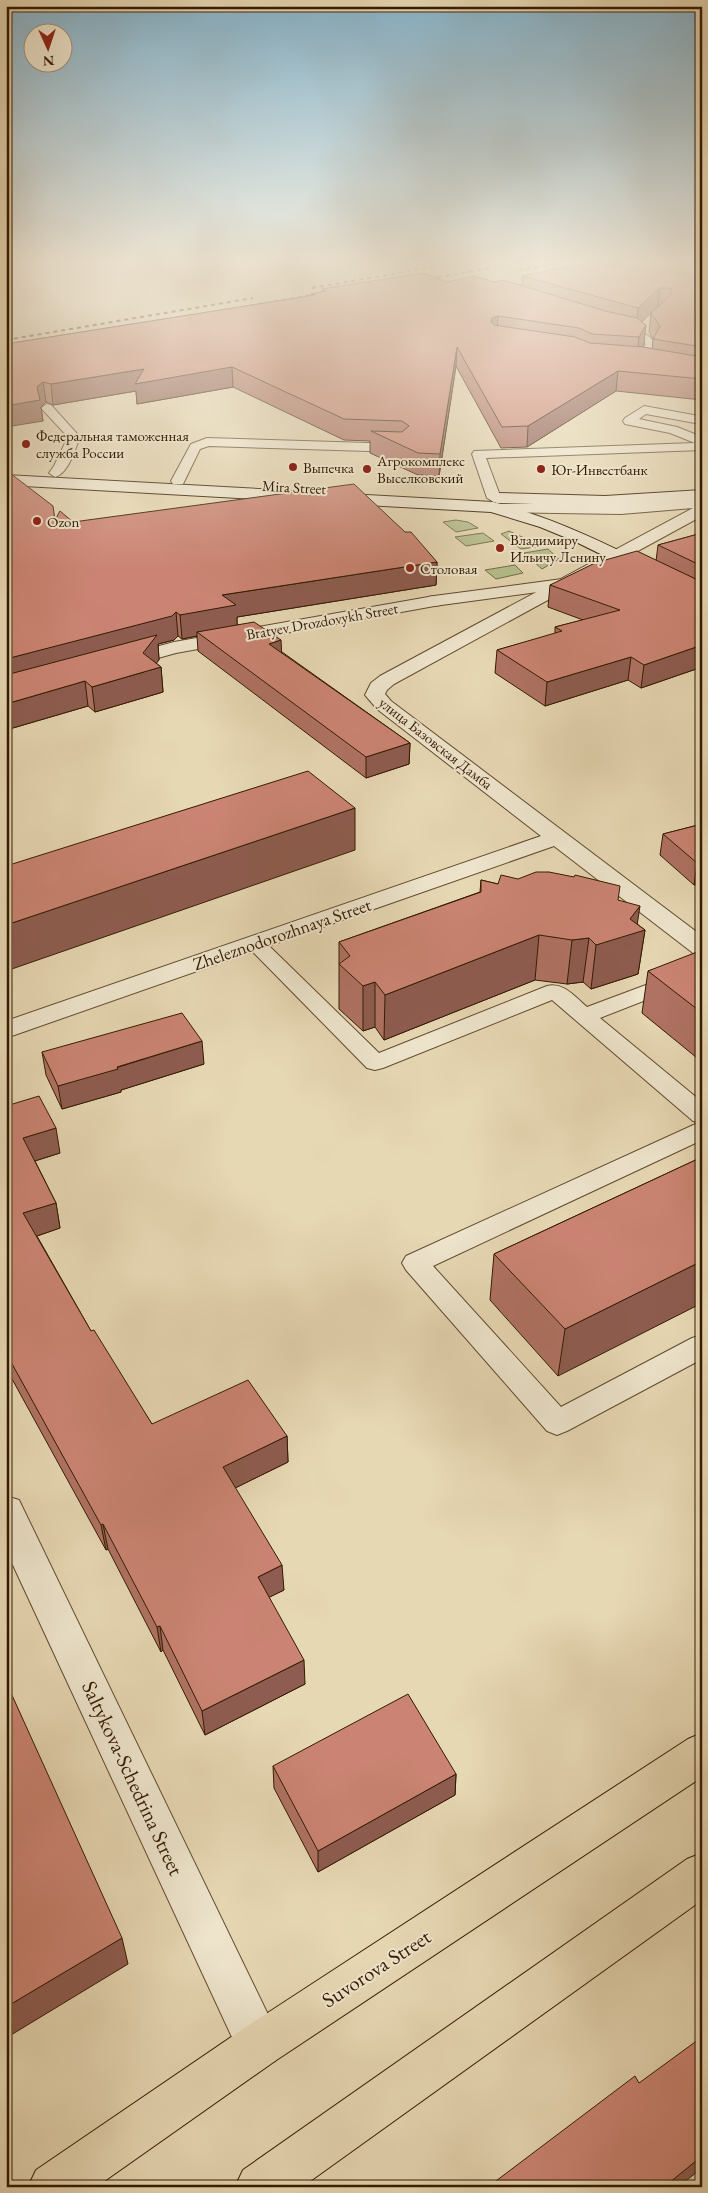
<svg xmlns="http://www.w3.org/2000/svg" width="708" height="2193" viewBox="0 0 708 2193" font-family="'EB Garamond',serif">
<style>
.green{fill:#b6bf8d;stroke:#746c46}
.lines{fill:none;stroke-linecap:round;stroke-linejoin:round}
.service-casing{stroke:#604a2d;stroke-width:2}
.pedestrian-casing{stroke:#604a2d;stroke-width:2}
.minor-casing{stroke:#604a2d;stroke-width:2}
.tertiary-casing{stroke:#604a2d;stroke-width:2}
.secondary-casing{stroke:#331a00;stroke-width:2}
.primary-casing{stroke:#331a00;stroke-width:2}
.service{fill:#efe6ce;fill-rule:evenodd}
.pedestrian{fill:#efe6ce;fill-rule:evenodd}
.minor{fill:#efe6ce;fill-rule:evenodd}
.tertiary{fill:#efe6ce;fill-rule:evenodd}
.secondary{fill:#efe6ce;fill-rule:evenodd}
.primary{fill:#e7d8b4;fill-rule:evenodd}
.rail{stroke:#331a00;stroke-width:2;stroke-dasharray:4 4;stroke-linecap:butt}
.wall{fill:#af7263;stroke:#331a00;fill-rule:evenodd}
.shaded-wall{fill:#8e5c50;stroke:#331a00}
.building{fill:#cb8473;stroke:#331a00}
.poi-dot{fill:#8f2418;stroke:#efe6ce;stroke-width:2}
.labels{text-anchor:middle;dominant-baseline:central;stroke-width:4;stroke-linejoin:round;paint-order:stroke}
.far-poi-label{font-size:15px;fill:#331a00;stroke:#efe6ce;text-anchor:start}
.far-street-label{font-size:15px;fill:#331a00;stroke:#efe6ce}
.street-label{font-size:18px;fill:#331a00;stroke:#efe6ce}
.near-street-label{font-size:21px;fill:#331a00;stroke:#efe6ce}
</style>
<rect width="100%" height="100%" fill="#e7d8b4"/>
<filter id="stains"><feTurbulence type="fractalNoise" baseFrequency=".004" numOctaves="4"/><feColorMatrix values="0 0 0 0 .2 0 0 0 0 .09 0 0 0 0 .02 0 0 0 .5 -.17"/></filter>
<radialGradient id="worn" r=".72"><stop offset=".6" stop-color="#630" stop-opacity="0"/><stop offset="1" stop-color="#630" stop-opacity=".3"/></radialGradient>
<g class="green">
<polygon points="456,520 468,522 478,528 456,532 443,522"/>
<polygon points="509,531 542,546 521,549 501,534"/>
<polygon points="483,533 494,541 466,546 455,537"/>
<polygon points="548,549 559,559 542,569 524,553"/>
<polygon points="515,565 523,573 496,579 485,570"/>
</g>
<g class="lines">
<g class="service-casing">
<g id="service">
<path d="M615 325C631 328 646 330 656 344L648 360 702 369V375L637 364 635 362 646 344 636 336 611 330 610 328Z"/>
<path d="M47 404 51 405 80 437C75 449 69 473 55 477L49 473 54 466 68 437 41 408Z"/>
<polygon points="644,406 699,416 701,419 699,422 695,423 646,414 639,419 677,427 702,437 702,450 486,458 501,498 494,502 487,498 472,454 474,451 695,443 670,433 625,424 623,421 625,418"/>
<polygon points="207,438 401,444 407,448 401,452 209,446 200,449 183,484 173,484 171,481 191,444"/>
<path d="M256 938 263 940 379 1053 547 986C564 982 575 997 587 1007L702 964V978L600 1018 702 1102V1140L433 1266 561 1407 692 1338 702 1335V1359L567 1431 557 1435 547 1431 406 1270 402 1263 406 1256 700 1122 693 1121 552 1000 383 1068 375 1070 367 1068 249 948 245 944 249 940Z"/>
</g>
</g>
<g class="pedestrian-casing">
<polygon id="pedestrian" points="562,579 568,580 571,584 568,588 434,606 428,605 425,601 428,597 434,596"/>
</g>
<g class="minor-casing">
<g id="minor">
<polygon points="434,596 440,597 443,601 440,605 176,653 122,668 115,666 113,662 115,658 174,642"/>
<polygon points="6,1496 19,1500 275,2029 282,2045 275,2061 259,2068 243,2061 6,1550"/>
</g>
</g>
<g class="tertiary-casing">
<polygon id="tertiary" points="702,498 702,516 394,684 387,690 385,694 391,701 702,936 702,955 693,953 554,846 6,1038 6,1021 541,836 377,709 365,695 371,683 380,676 693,508 621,514 493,512 487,510 485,507 487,504 621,504"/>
</g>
<g class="secondary-casing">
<g id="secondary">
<path d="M6 475 493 502C567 521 634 558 702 592V604L574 541 540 527 491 512 6 485Z"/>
<polygon points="702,490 702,500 605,506 497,503 492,501 489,498 492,495 497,493 605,496"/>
</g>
</g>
<g class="primary-casing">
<g id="primary">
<polygon points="702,1733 702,1777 275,2061 96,2187 28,2187 36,2170 243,2029 688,1739"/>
<polygon points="702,1853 702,1900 302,2187 235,2187 243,2170 687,1859"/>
</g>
</g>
<use href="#service" class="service"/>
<use href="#pedestrian" class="pedestrian"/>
<use href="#minor" class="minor"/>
<use href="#tertiary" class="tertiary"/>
<use href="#secondary" class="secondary"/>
<use href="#primary" class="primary"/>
<g class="rail">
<polyline points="519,270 570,261"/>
<polyline points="422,280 530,261"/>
<polyline points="312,288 468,261"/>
<polyline points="243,307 324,293"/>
<polyline points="6,340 253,298"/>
</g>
</g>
<g class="wall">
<path d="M702 261V400L616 391 527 447 501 448 456 366 439 476 418 475 370 453V441L344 440 233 387 137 404 136 391 53 405 46 402 41 407 43 421 6 344 311 296V294L322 292V289L447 282H494L522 285V276ZM651 313 649 332 653 339 652 349 642 347 644 344 642 322Z"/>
<polygon points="6,470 55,520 437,562 436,585 237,617 237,624 282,652 410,743 409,764 366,778 198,651 197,636 182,639 178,636 174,640 158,644 159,660 156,663 161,667 163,692 95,712 88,706 6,730"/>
<polygon points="702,533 702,667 641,688 628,680 545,706 495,673 497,650 555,634 555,627 583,620 548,607 550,585 656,561 658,545"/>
<polygon points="702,824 702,882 694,885 660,855 663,834"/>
<polygon points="481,880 498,884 618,900 637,924 645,930 638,974 591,989 583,982 567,984 535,980 384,1040 375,1027 363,1031 339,1009 339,942 480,892"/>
<polygon points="702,956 702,1062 642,1013 648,971"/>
<polygon points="42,1052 204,1064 121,1090 121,1092 62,1109 46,1075"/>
<polygon points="6,1106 60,1153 35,1161 56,1203 60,1228 37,1236 91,1331 152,1424 287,1436 288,1462 235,1488 284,1590 269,1597 305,1684 205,1735 163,1650 161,1652 108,1549 106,1550 6,1368"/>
<polygon points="702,1157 558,1376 490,1300 494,1254"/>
<polygon points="273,1766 456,1774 455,1795 318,1872 274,1788"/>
</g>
<g class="shaded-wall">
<polygon points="660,288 658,307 636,327 638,308"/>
<polygon points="498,316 497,335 491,322 492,318"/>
<polygon points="646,325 644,344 637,356 639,337"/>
<polygon points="457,347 456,366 439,476 440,454"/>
<polygon points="232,367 233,387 137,404 136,391 53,405 51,384 144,369"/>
<polygon points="618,371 616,391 527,447 528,426"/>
<polygon points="43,382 46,402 41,407 43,421 6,427 6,406 37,387"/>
<polygon points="437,562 436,585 237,617 237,629 197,632 197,636 182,639 180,615 222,595"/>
<polygon points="176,612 178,636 174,640 158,644 159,660 151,670 161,667 163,692 95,712 92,687 144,672 6,685 6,659"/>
<polygon points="281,640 282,660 269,644"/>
<polygon points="702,645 702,667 641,688 644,665"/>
<polygon points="631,657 628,680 545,706 547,682"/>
<polygon points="85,681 88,706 6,730 6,704"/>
<polygon points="410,743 409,764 366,778 366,757"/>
<polygon points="355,808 355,850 6,971 6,925"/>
<polygon points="702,862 702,882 694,885 697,863"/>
<polygon points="640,906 636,932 645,930 638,974 591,989 596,945 613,939"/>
<polygon points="539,935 535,980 384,1040 385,995"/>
<polygon points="589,938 583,982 567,984 572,940"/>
<polygon points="375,982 375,1027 363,1031 363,986"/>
<polygon points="202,1041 204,1064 121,1090 121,1092 62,1109 58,1086"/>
<polygon points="56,1128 60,1153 28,1163 23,1138"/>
<polygon points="56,1203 60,1228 28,1239 23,1213"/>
<polygon points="702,1261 702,1303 558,1376 565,1329"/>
<polygon points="287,1436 288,1462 225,1493 223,1467"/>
<polygon points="103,1524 108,1549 106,1550 101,1525"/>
<polygon points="282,1565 284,1590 260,1602 258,1577"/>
<polygon points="160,1626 163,1650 161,1652 157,1627"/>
<polygon points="304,1660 305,1684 205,1735 202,1711"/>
<polygon points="456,1774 455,1795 318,1872 318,1851"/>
<polygon points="122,1938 128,1964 6,2038 6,2007"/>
<polygon points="702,2156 702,2168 678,2187 664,2187"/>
</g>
<g class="building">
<polygon points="596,261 702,261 702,347 653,339 660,326 651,313 671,295 671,288 660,288 638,308 522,276"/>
<polygon points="423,273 447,282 474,276 494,282 503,280 605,311 637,318 646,325 639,337 592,334 579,328 498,316 492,318 491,322 494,325 575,337 590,343 643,347 702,357 702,379 618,371 528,426 502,427 457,347 440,454 418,453 371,431 402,432 409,426 402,421 344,419 232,367 135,384 144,369 51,384 43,382 37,387 40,400 6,406 6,344 315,295 311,294 326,291 322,289"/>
<polygon points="6,470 53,506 55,520 60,511 73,522 354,484 405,532 411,532 437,562 222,595 236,605 180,615 176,612 172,616 6,659"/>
<polygon points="702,533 702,566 658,545"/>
<polygon points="637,551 702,582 702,645 644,665 631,657 547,682 497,650 562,631 555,627 620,610 550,585 595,563"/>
<polygon points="254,622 281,640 269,644 410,743 366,757 197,632"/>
<polygon points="157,635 143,653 161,667 92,687 85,681 6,704 6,675"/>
<polygon points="308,771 355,808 6,925 6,866"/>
<polygon points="702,824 702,862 697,863 663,834"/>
<polygon points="536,872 549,872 574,877 575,875 620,886 618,900 640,906 630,919 645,930 596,945 589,938 572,940 539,935 385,995 375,982 363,986 339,964 350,956 339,942 481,892 481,880 498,884 501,875 518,879"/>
<polygon points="697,952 702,956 702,1013 648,971"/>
<polygon points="182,1013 202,1041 117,1067 118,1069 58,1086 42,1052"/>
<polygon points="39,1096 56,1128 23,1138 56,1203 23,1213 91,1331 94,1330 152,1424 248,1380 287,1436 223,1467 282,1565 258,1577 304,1660 202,1711 160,1626 157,1627 103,1524 101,1525 6,1353 6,1106"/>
<polygon points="702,1157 702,1261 565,1329 494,1254"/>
<polygon points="6,1682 122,1938 6,2007"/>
<polygon points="408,1694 456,1774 318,1851 273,1766"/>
<polygon points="702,2037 702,2156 664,2187 488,2187 635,2076 639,2083"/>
</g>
<linearGradient id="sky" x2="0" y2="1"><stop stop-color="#87b6cf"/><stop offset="0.46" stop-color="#f4eddd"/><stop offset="1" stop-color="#f4eddd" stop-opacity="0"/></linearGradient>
<rect width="708" height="568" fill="url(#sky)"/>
<g class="poi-dot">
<circle cx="26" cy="444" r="5"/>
<circle cx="293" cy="467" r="5"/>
<circle cx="367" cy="469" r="5"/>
<circle cx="541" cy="469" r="5"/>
<circle cx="37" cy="521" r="5"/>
<circle cx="500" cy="548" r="5"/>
<circle cx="410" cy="568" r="5"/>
</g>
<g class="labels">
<g class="far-poi-label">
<text x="36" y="435">Федеральная таможенная<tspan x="36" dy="17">служба России</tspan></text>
<text x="377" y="460">Агрокомплекс<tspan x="377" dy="17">Выселковский</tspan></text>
<text x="303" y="467">Выпечка</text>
<text x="551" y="469">Юг-Инвестбанк</text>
<text x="47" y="521">Ozon</text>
<text x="510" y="539">Владимиру<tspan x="510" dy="17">Ильичу Ленину</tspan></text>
<text x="420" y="568">Столовая</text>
</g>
<g class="far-street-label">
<text transform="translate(294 487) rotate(3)">Mira Street</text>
<text transform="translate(322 621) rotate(-10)">Bratyev Drozdovykh Street</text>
<text transform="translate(436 743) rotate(38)">улица Базовская Дамба</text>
</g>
<g class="street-label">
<text transform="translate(282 934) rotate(-19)">Zheleznodorozhnaya Street</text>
</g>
<g class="near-street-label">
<text transform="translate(133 1778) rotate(65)">Saltykova-Schedrina Street</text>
<text transform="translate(376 1968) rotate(-33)">Suvorova Street</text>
</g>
</g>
<rect width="708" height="2193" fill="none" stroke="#e7d8b4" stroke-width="25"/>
<rect x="8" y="8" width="693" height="2178" fill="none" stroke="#331a00" stroke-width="2.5"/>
<rect x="12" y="12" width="683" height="2168" fill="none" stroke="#331a00"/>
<g transform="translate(48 48) rotate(177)"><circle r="24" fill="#efe6ce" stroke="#a4947c"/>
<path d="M0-4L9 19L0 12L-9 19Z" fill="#8f2418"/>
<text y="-8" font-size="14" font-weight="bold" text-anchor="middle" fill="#331a00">N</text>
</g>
<rect width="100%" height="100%" filter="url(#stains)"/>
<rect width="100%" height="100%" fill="url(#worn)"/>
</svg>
